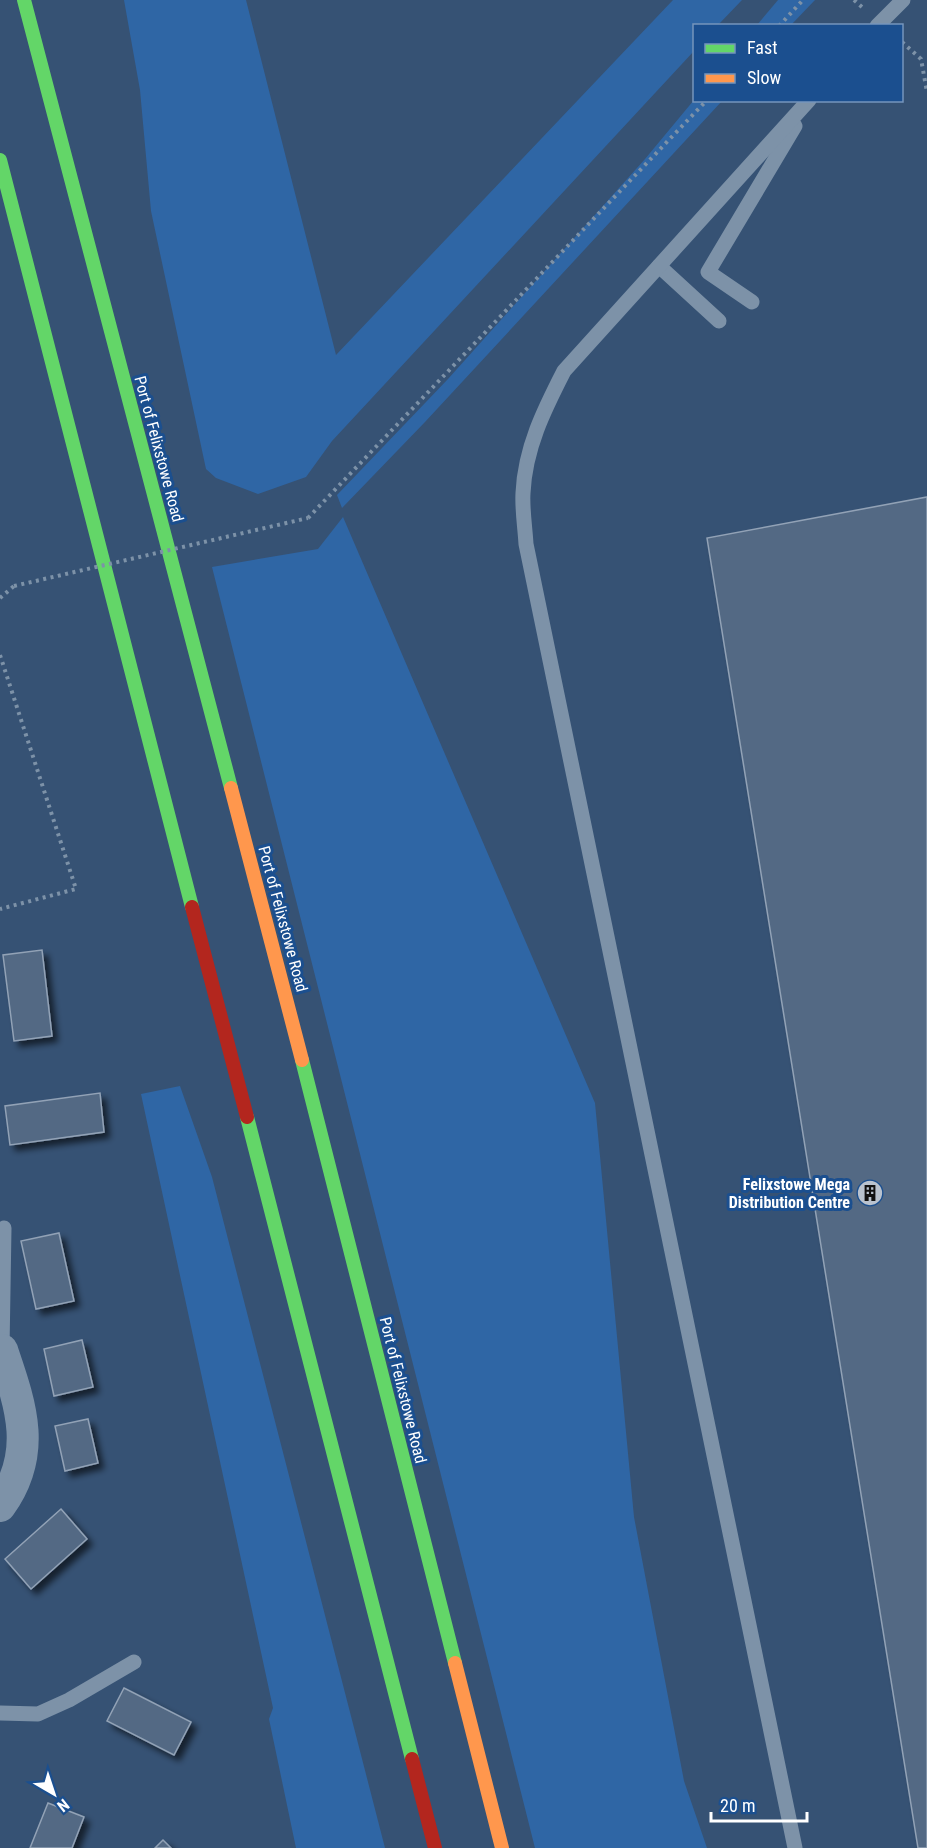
<svg xmlns="http://www.w3.org/2000/svg" width="927" height="1848" viewBox="0 0 927 1848" font-family="'Roboto Condensed',sans-serif">
<style>
.green{fill:#2f66a5}
.building{fill:#526984;stroke:#92a2b6;stroke-width:1.5;filter:url(#shadow)}
.lines{fill:none;stroke-linecap:round;stroke-linejoin:round}
.path{stroke:#7d92a8;stroke-width:4;stroke-dasharray:3 4.5;stroke-linecap:butt}
.lane{stroke:#7d92a8;stroke-width:15}
.street{stroke:#7d92a8;stroke-width:32}
.fast{stroke:#63d668;stroke-width:14}
.slow{stroke:#ff974d;stroke-width:14}
.jam{stroke:#b3261e;stroke-width:14}
.path-bridge{stroke:#7d92a8;stroke-width:4;stroke-dasharray:3 4.5;stroke-linecap:butt}
.labels{text-anchor:middle;dominant-baseline:central;stroke-width:6;stroke-linejoin:round;paint-order:stroke}
.street-label{font-size:16px;fill:#fff;stroke:#1b4f8f}
.poi-label{font-size:16px;font-weight:bold;fill:#fff;stroke:#1b4f8f;text-anchor:end}
</style>
<defs>
<filter id="shadow"><feDropShadow dx="5.5" dy="5.5" stdDeviation="3" flood-color="#0009"/></filter>
</defs>
<rect width="100%" height="100%" fill="#365274"/>
<g class="green">
<polygon points="124,0 246,0 336,355 673,0 742,0 718,25 694,26 694,51 332,441 306,477 258,494 216,478 206,469 151,211 140,90"/>
<polygon points="778,0 815,0 791,25 757,25"/>
<polygon points="694,100 722,101 425,422 342,508 337,495 448,379 645,159"/>
<polygon points="343,517 595,1103 634,1517 684,1781 707,1848 535,1848 212,567 318,549"/>
<polygon points="180,1086 212,1177 385,1848 296,1848 269,1719 273,1708 141,1094"/>
</g>
<g class="building">
<polygon points="927,497 927,1848 918,1848 707,538"/>
<polygon points="42,950 52,1036 14,1041 3,955"/>
<polygon points="100,1093 104,1132 10,1145 5,1106"/>
<polygon points="59,1233 74,1301 36,1309 21,1241"/>
<polygon points="82,1340 93,1387 54,1396 44,1349"/>
<polygon points="88,1419 98,1463 65,1471 55,1426"/>
<polygon points="61,1509 87,1539 31,1589 5,1559"/>
<polygon points="124,1688 191,1722 174,1755 107,1721"/>
<polygon points="48,1803 84,1817 72,1848 30,1848"/>
<polygon points="163,1840 171,1848 155,1848"/>
</g>
<g class="lines">
<g class="path">
<polyline points="854,0 862,7"/>
<polyline points="779,26 803,0"/>
<polyline points="902,42 921,59 927,92"/>
<polyline points="308,518 707,100"/>
<polyline points="0,598 14,586"/>
<polyline points="0,655 76,889 0,909"/>
</g>
<g class="lane">
<polyline points="877,26 903,0"/>
<polyline points="659,266 719,321"/>
<polyline points="752,302 708,272 795,126"/>
<polyline points="2,1350 4,1228"/>
<polyline points="0,1713 38,1714 69,1700 134,1662"/>
<path d="M795 1848 526 544C525 527 522 509 523 493 525 448 544 410 564 371L809 100"/>
</g>
<path class="street" d="M0 1350H2C21 1406 38 1453 0 1506"/>
<g class="fast">
<polyline points="24,0 231,788"/>
<polyline points="0,160 192,907"/>
<polyline points="302,1060 455,1663"/>
<polyline points="247,1117 412,1759"/>
</g>
<g class="slow">
<polyline points="231,788 302,1060"/>
<polyline points="455,1663 502,1848"/>
</g>
<g class="jam">
<polyline points="192,907 247,1117"/>
<polyline points="412,1759 435,1848"/>
</g>
<polyline class="path-bridge" points="14,586 308,518"/>
</g>
<defs>
<g id="building-disc" transform="scale(1.35)"><circle r="9.5" fill="#b9c2ce" stroke="#1b4f8f"/><path d="M-4-6H4V6H1V3H-1V6H-4ZM-2.5-4.3h1.7v1.8h-1.7ZM.8-4.3h1.7v1.8H.8ZM-2.5-1h1.7V.8h-1.7ZM.8-1h1.7V.8H.8Z" fill="#111"/></g>
</defs>
<g fill-rule="evenodd">
<use href="#building-disc" x="870" y="1193"/>
</g>
<g class="labels">
<g class="street-label">
<text transform="translate(159 449) rotate(75)">Port of Felixstowe Road</text>
<text transform="translate(283 919) rotate(75)">Port of Felixstowe Road</text>
<text transform="translate(403 1390) rotate(76)">Port of Felixstowe Road</text>
</g>
<g class="poi-label">
<text x="850" y="1184">Felixstowe Mega<tspan x="850" dy="18">Distribution Centre</tspan></text>
</g>
</g>
<rect x="693" y="24" width="210" height="78" fill="#1b4f8f" stroke="#7695bc" stroke-width="1.5"/>
<rect x="705" y="44" width="30" height="9" fill="#63d668" stroke="#7695bc" stroke-width="1.5"/>
<text x="747" y="54" font-size="18" fill="#ffffff">Fast</text>
<rect x="705" y="74" width="30" height="9" fill="#ff974d" stroke="#7695bc" stroke-width="1.5"/>
<text x="747" y="84" font-size="18" fill="#ffffff">Slow</text>
<g transform="translate(54 1794) rotate(141)" stroke="#1b4f8f" stroke-width="4.5" paint-order="stroke">
<path d="M0-4.5L10 22L0 15L-10 22Z" fill="#ffffff"/>
<text y="-9" font-size="16" font-weight="bold" text-anchor="middle" fill="#ffffff">N</text>
</g>
<path d="M711 1812v9h96v-9" fill="none" stroke="#ffffff" stroke-width="3"/>
<text x="720" y="1812" font-size="18" fill="#ffffff" stroke="#1b4f8f" stroke-width="4.5" paint-order="stroke">20 m</text>
</svg>
